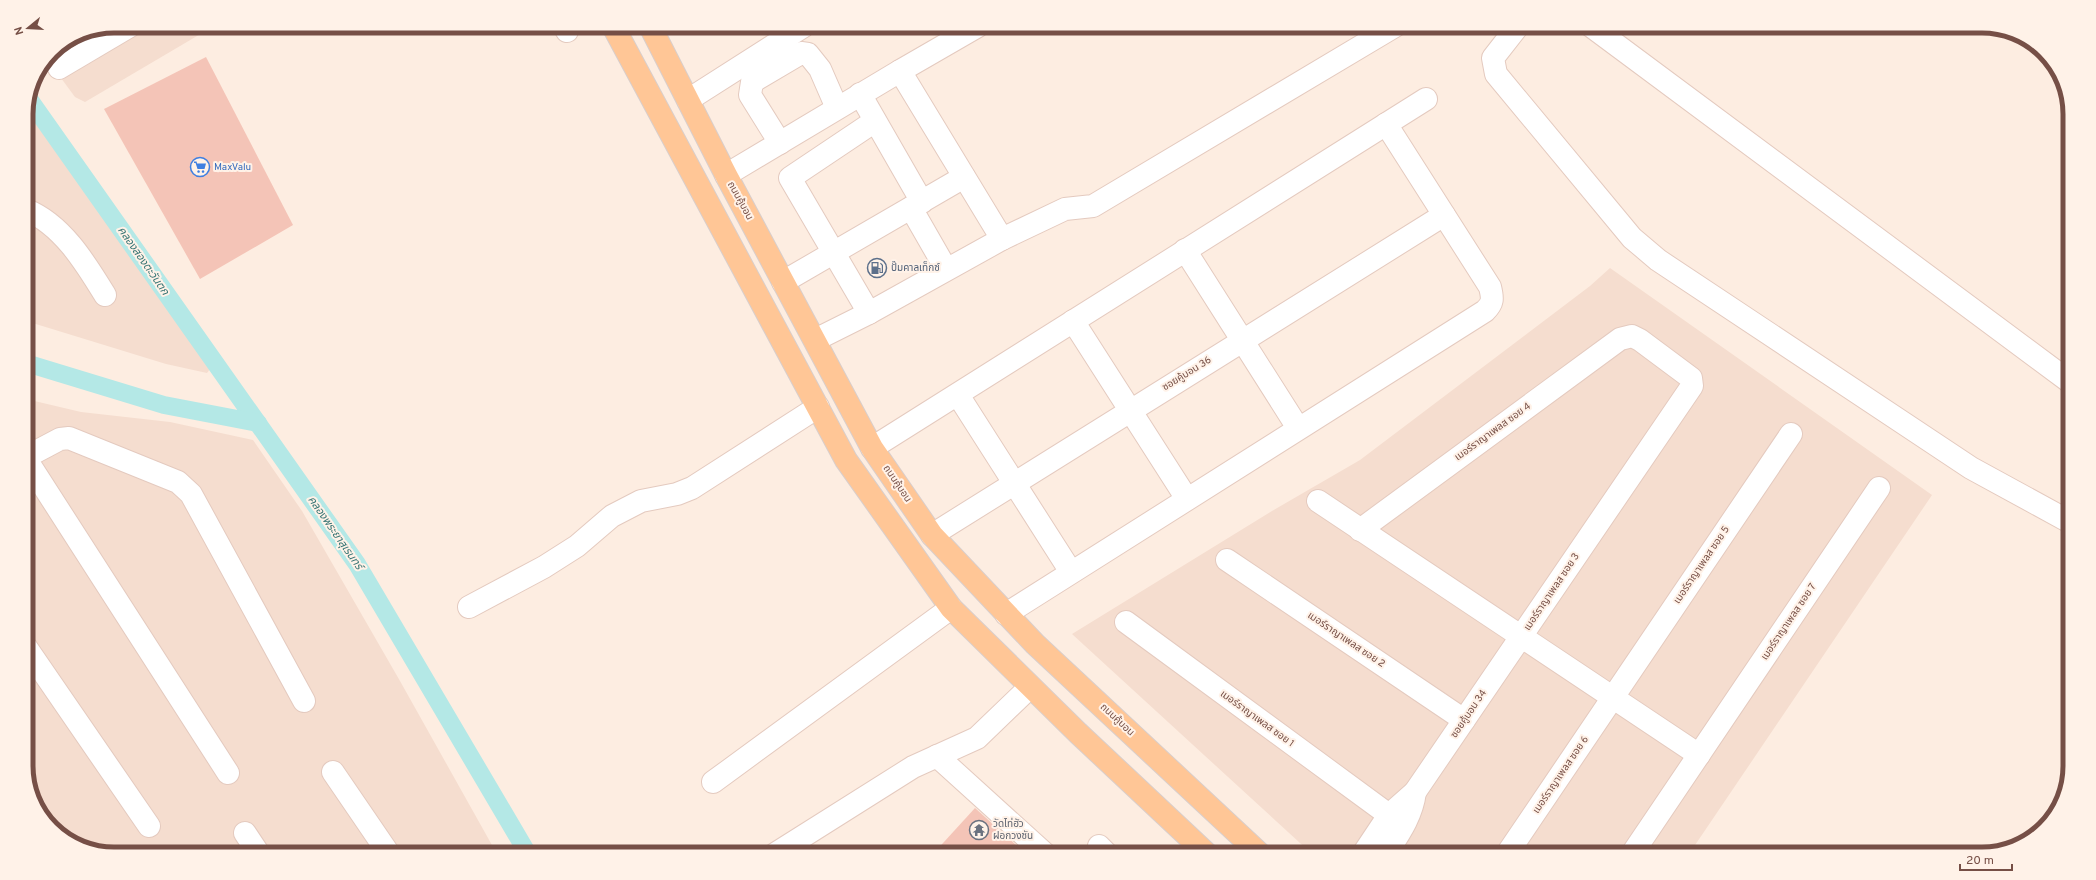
<svg xmlns="http://www.w3.org/2000/svg" width="2096" height="880" viewBox="0 0 2096 880" font-family="Overpass,'Noto Sans Thai',sans-serif">
<style>
.residential{fill:#f5ddcf}
.lines{fill:none;stroke-linecap:round;stroke-linejoin:round}
.canal{stroke:#b4e8e6;stroke-width:18}
.building{fill:#f4c4b7}
.minor-casing{stroke:#e4cabf;stroke-width:24}
.major-casing{stroke:#d9cecb;stroke-width:24}
.minor{stroke:#fff;stroke-width:22}
.major{stroke:#ffc696;stroke-width:22}
.labels{text-anchor:middle;dominant-baseline:central;stroke-width:4;stroke-linejoin:round;paint-order:stroke}
.shop-label{font-size:10px;fill:#366cbe;stroke:#fff2e8;text-anchor:start}
.street-label{font-size:10px;fill:#764f46;stroke:#fff2e8}
.service-label{font-size:10px;fill:#4e5e75;stroke:#fff2e8;text-anchor:start}
.worship-label{font-size:10px;fill:#5b616d;stroke:#fff2e8;text-anchor:start}
.water-label{font-size:11px;font-style:italic;fill:#377574;stroke:#fff2e8}
.rim{fill:none;stroke:#764f46;stroke-width:5}
</style>
<rect width="100%" height="100%" fill="#fdede1"/>
<g class="residential">
<polygon points="114,26 214,26 85,102 75,97 47,59 52,52 81,33"/>
<polygon points="29,99 215,362 207,373 166,364 26,321 26,109"/>
<polygon points="1610,268 1932,495 1689,854 1312,854 1072,634 1272,511 1360,460 1590,286"/>
<polygon points="26,399 81,412 170,422 253,440 302,511 400,681 497,854 114,854 81,847 44,819 26,772"/>
</g>
<g class="lines">
<g class="canal">
<polyline points="29,99 357,564 528,854"/>
<polyline points="26,363 164,405 258,423"/>
</g>
</g>
<g class="building">
<polygon points="206,57 293,225 200,279 104,109"/>
<polygon points="975,808 1026,854 933,854"/>
</g>
<g class="lines">
<g class="minor-casing">
<g id="minor">
<polyline points="564,26 567,31"/>
<polyline points="1518,26 1493,58 1496,74 1632,238 1658,260 1971,468 2070,522"/>
<polyline points="1591,26 2070,382"/>
<polyline points="59,68 130,26"/>
<polyline points="900,71 978,26"/>
<polyline points="860,94 922,202"/>
<polyline points="688,100 804,26"/>
<polyline points="780,143 750,95 752,82 801,53 808,54 820,69 837,108"/>
<polyline points="726,175 900,71 1002,239"/>
<polyline points="911,208 946,269"/>
<path d="M26 210C62 224 86 264 105 295"/>
<polyline points="1185,250 1298,428"/>
<polyline points="783,282 964,177"/>
<polyline points="869,313 790,178 875,121"/>
<polyline points="1073,321 1187,499"/>
<polyline points="815,340 869,313 1002,239 1065,209 1093,206 1395,26"/>
<polyline points="958,395 1071,572"/>
<polyline points="872,448 1426,99"/>
<polyline points="26,457 60,439 69,438 178,482 191,494 304,701"/>
<polyline points="26,459 228,773"/>
<polyline points="1318,501 1699,755"/>
<polyline points="1360,530 1620,339 1632,336 1640,340 1691,378 1692,386 1415,792 1389,815 1363,854"/>
<polyline points="932,535 1444,215"/>
<polyline points="1227,560 1464,720"/>
<polyline points="469,607 544,567 577,546 612,516 641,501 677,494 692,488 818,407"/>
<path d="M1006 614 1485 311C1493 303 1493 299 1490 287L1386 124"/>
<polyline points="1126,622 1389,815"/>
<polyline points="26,647 149,826"/>
<polyline points="937,756 1045,854"/>
<polyline points="333,772 389,854"/>
<polyline points="713,782 951,608"/>
<polyline points="245,833 259,854"/>
<polyline points="1099,846 1107,854"/>
<polyline points="775,854 913,767 977,738 1030,687"/>
<path d="M1386 854C1399 834 1412 816 1415 792"/>
<polyline points="1507,854 1791,434"/>
<polyline points="1632,854 1879,488"/>
</g>
</g>
<g class="major-casing">
<g id="major">
<polyline points="613,26 846,460 951,608 1078,733 1207,854"/>
<polyline points="650,26 726,175 872,448 932,535 1035,644 1260,854"/>
</g>
</g>
<use href="#minor" class="minor"/>
<use href="#major" class="major"/>
</g>
<defs>
<g id="supermarket-ring" transform="scale(1)"><circle r="9.5" fill="#fff2e8" stroke="#3f7fe0" stroke-width="1.5"/><path d="M-6-5.5h2.5l.6 2H6L4.5 2H-2.5L-4.4-4H-6ZM-1.5 3.2a1.3 1.3 0 1 0 .1 0ZM3 3.2a1.3 1.3 0 1 0 .1 0Z" fill="#3f7fe0"/></g>
<g id="fuel-ring" transform="scale(1)"><circle r="9.5" fill="#fff2e8" stroke="#5c6f8a" stroke-width="1.5"/><path d="M-5.5-6h7V0h2V4h1.3V-2.5L3-4.5l.8-.8L6-3V5H2.5V1h-1V6h-7ZM-4.2-4.7v3.2H.2V-4.7Z" fill="#5c6f8a"/></g>
<g id="temple-ring" transform="scale(1)"><circle r="9.5" fill="#fff2e8" stroke="#6b7280" stroke-width="1.5"/><path d="M0-6L5-2H3V0L6.5 2.5H4V6H1.5V3h-3V6H-4V2.5H-6.5L-3 0V-2H-5Z" fill="#6b7280"/></g>
</defs>
<g fill-rule="evenodd">
<use href="#supermarket-ring" x="200" y="167"/>
<use href="#fuel-ring" x="877" y="268"/>
<use href="#temple-ring" x="979" y="830"/>
</g>
<g class="labels">
<g class="shop-label">
<text x="214" y="167">MaxValu</text>
</g>
<g class="street-label">
<text transform="translate(740 201) rotate(61)">ถนนคู้บอน</text>
<text transform="translate(1187 374) rotate(-32)">ซอยคู้บอน 36</text>
<text transform="translate(1493 432) rotate(-36)">เมอร์ราญาเพลส ซอย 4</text>
<text transform="translate(897 484) rotate(56)">ถนนคู้บอน</text>
<text transform="translate(1702 565) rotate(-56)">เมอร์ราญาเพลส ซอย 5</text>
<text transform="translate(1552 592) rotate(-56)">เมอร์ราญาเพลส ซอย 3</text>
<text transform="translate(1789 622) rotate(-56)">เมอร์ราญาเพลส ซอย 7</text>
<text transform="translate(1346 640) rotate(34)">เมอร์ราญาเพลส ซอย 2</text>
<text transform="translate(1469 714) rotate(-56)">ซอยคู้บอน 34</text>
<text transform="translate(1257 719) rotate(36)">เมอร์ราญาเพลส ซอย 1</text>
<text transform="translate(1117 720) rotate(43)">ถนนคู้บอน</text>
<text transform="translate(1561 775) rotate(-56)">เมอร์ราญาเพลส ซอย 6</text>
</g>
<g class="service-label">
<text x="891" y="268">ปั๊มคาลเท็กซ์</text>
</g>
<g class="worship-label">
<text x="993" y="824">วัดไท่ฮัว<tspan x="993" dy="12">ฝอกวงซัน</tspan></text>
</g>
<g class="water-label">
<text transform="translate(143 261) rotate(55)">คลองสองตะวันตก</text>
<text transform="translate(335 533) rotate(55)">คลองพระยาสุเรนทร์</text>
</g>
</g>
<path d="M0 0H2096V880H0ZM114 33H1982A81 81 0 0 1 2063 114V766A81 81 0 0 1 1982 847H114A81 81 0 0 1 33 766V114A81 81 0 0 1 114 33Z" fill="#fff2e8" fill-rule="evenodd"/>
<path class="rim" d="M114 33H1982A81 81 0 0 1 2063 114V766A81 81 0 0 1 1982 847H114A81 81 0 0 1 33 766V114A81 81 0 0 1 114 33Z"/>
<g transform="translate(28 28) rotate(252)" stroke="#fff2e8" stroke-width="3" paint-order="stroke">
<path d="M0-3L7 15L0 10L-7 15Z" fill="#764f46"/>
<text y="-6" font-size="11" font-weight="bold" text-anchor="middle" fill="#764f46">N</text>
</g>
<path d="M1960 864v6h52v-6" fill="none" stroke="#764f46" stroke-width="2"/>
<text x="1966" y="864" font-size="12" fill="#764f46" stroke="#fff2e8" stroke-width="3" paint-order="stroke">20 m</text>
</svg>
